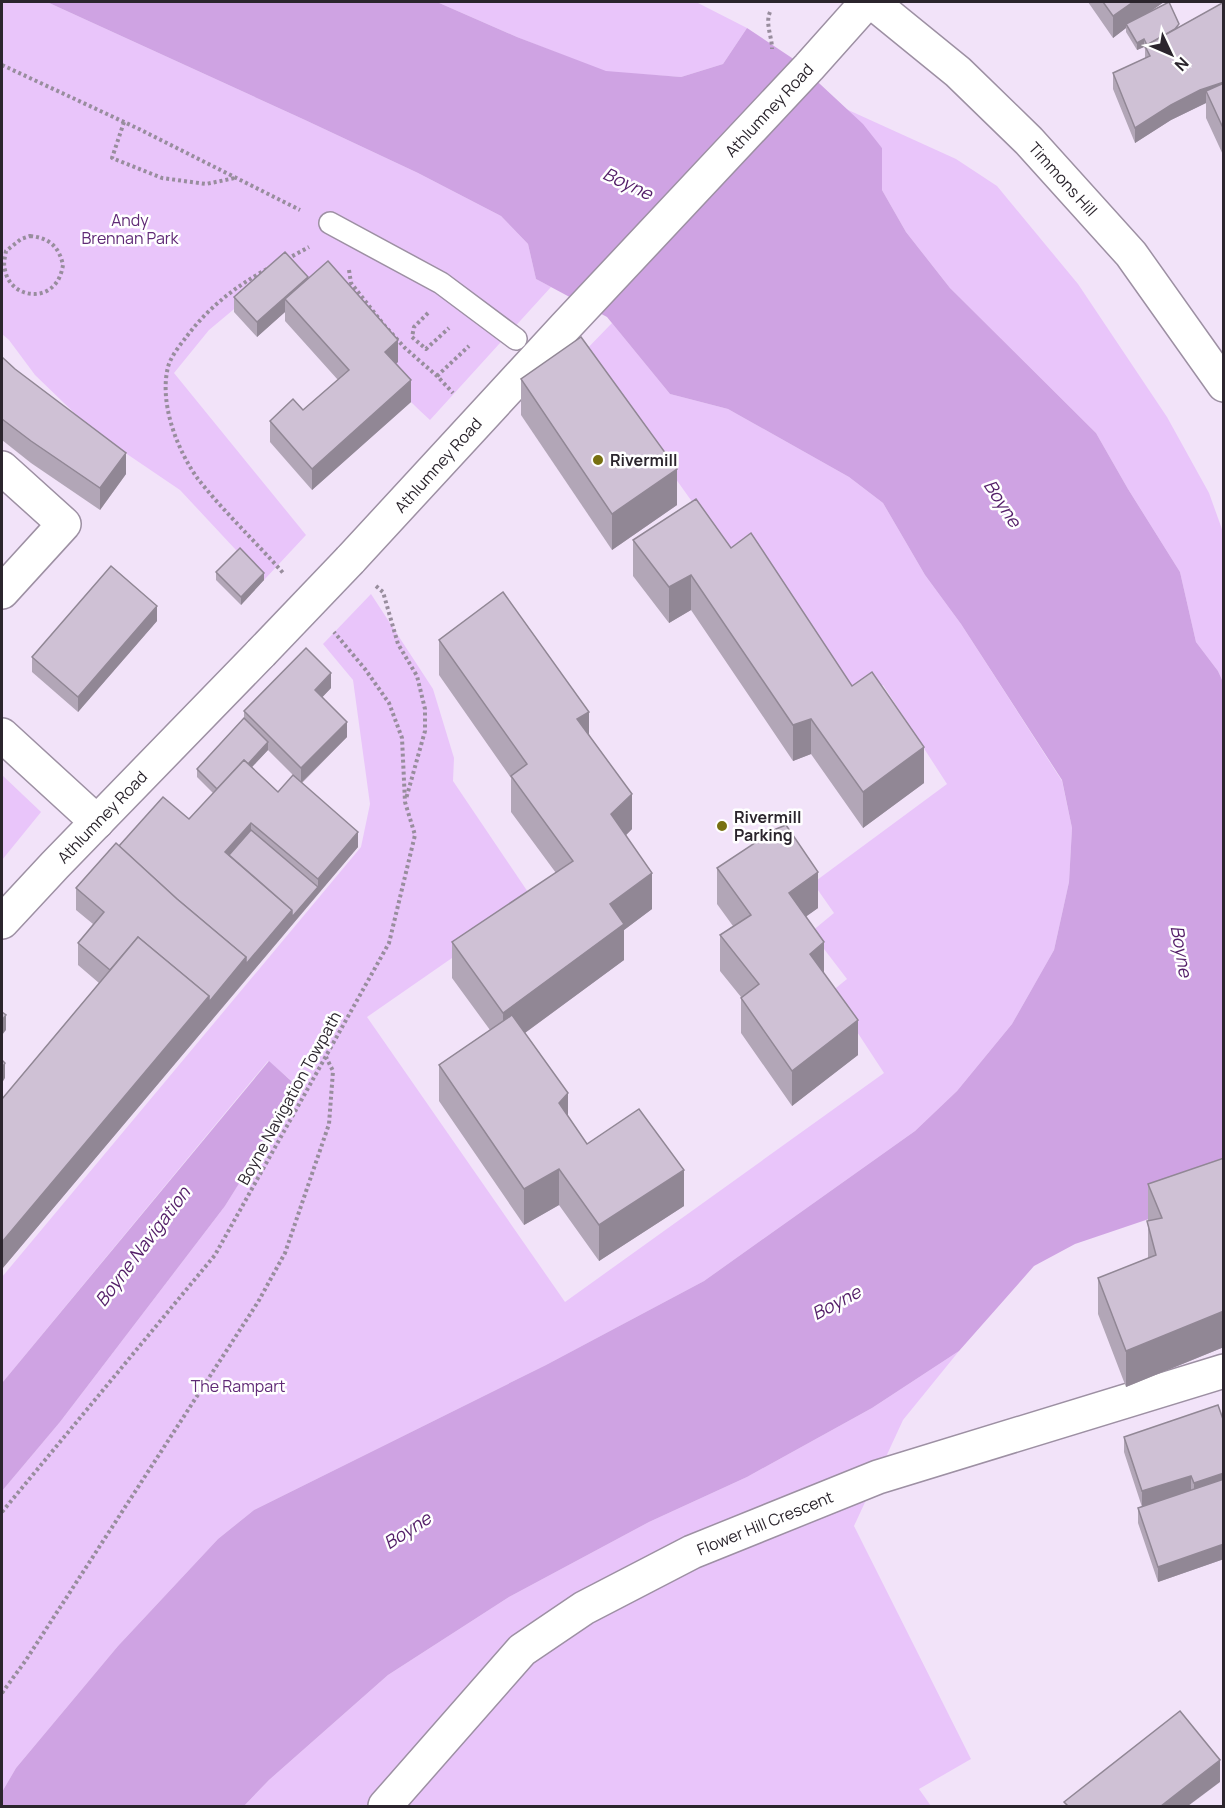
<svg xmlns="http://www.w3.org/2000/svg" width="1225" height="1808" viewBox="0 0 1225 1808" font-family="Manrope,sans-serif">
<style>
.green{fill:#e9c5fa}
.water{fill:#cfa3e3}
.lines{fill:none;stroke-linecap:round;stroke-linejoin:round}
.lane-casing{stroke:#9d90a3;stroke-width:24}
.street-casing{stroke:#9d90a3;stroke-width:36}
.secondary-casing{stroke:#9d90a3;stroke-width:36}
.path{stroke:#988d9d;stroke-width:4;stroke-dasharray:3 3;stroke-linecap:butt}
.lane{stroke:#fff;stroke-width:21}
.street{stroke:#fff;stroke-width:33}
.secondary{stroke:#fff;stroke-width:33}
.secondary-bridge-casing{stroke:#9d90a3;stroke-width:36;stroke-linecap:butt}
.secondary-bridge{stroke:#fff;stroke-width:33}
.wall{fill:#b2a6b7;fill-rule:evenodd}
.shaded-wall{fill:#918795}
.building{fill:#cfc1d5;stroke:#918795;stroke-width:1.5}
.poi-dot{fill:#777011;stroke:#fff;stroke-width:2}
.labels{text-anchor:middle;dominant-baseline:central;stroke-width:5;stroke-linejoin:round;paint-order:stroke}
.street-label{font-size:16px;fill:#2b252d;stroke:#fff}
.park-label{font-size:16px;fill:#602a76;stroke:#fff}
.poi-label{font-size:16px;font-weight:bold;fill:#2b252d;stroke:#fff;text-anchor:start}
.water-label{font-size:18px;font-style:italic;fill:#531d68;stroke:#fff}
</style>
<rect width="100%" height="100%" fill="#f2e3f9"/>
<g class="green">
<path d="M2 2H47L305 120 418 173 501 216 528 244 536 279 551 287 430 420C380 374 331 317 288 264L209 330 174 373 306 535 264 580 180 490 93 431 35 375 9 340 2 334Z"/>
<polygon points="437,2 696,2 747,28 723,64 681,77 606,72 517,37"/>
<polygon points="846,109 956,159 997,186 1078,284 1167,417 1209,493 1223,532 1223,682 1218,671 1196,642 1180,572 1128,489 1096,433 950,288 906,232 882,190 882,148"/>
<polygon points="612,323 670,394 728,409 849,477 883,503 925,575 961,624 1062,781 1072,828 1069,882 1054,950 1012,1024 957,1091 915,1131 704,1281 546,1365 254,1510 218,1539 118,1646 16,1768 2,1792 2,1491 60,1422 225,1206 299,1087 268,1061 2,1383 2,1277 361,847 370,804 353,680 323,644 371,594 433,689 454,758 453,781 534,901 367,1017 565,1302 884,1073 831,992 847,979 811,932 834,913 813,883 947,784 883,685 858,699 738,566 653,447 580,356"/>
<polygon points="2,775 41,812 2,860"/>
<polygon points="959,1351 903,1420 854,1526 971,1759 919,1789 931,1806 244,1806 269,1780 388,1675 509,1597 649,1522 747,1477 872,1408"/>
</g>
<g class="water">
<polygon points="47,2 437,2 517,37 606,71 681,77 723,64 747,28 792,58 863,124 882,148 882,190 906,232 950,288 1096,433 1128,489 1180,572 1196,642 1218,671 1223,682 1223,1174 1199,1202 1075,1244 1034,1266 959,1351 872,1408 747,1477 649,1522 509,1597 388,1675 269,1780 244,1806 2,1806 2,1792 16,1768 118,1646 218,1539 254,1510 546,1365 704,1281 915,1131 957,1091 1012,1024 1054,950 1069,882 1072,828 1062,780 961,624 925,575 883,503 849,477 728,409 670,394 607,317 536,279 528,244 501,216 418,173 305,120"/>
<polygon points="269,1061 299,1088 225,1206 60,1422 2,1491 2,1383"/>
</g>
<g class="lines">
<g class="lane-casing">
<polyline id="lane" points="330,223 441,283 516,339"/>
</g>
<g class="street-casing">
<g id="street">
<polyline points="2,468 64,524 2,592"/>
<polyline points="2,735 97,822"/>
<polyline points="385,1806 522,1650 584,1608 692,1552 878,1477 1224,1371"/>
</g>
</g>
<g class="secondary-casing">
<g id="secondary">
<polyline points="872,2 958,72 1029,141 1131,254 1224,385"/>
<polyline points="350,560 565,327 809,67 867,2"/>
<polyline points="2,922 55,865 261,653"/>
</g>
</g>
<g class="path">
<path d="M770 12C765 24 772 36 772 49"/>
<polyline points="2,65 139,129 300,210"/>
<polyline points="124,122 112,158 162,178 206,184 235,178"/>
<path d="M30 236C50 238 59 247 63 265 62 271 60 278 56 283 41 303 9 294 5 270 3 264 5 257 6 251L21 239Z"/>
<polyline points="287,259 309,247"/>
<path d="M267 269C235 287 209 307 187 336 180 345 171 356 168 367 159 403 177 450 198 479 224 512 256 542 284 574"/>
<polyline points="349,270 351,283 384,325 405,348 437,376 453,393"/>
<polyline points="428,313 414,327 412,337 426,349 449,328"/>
<polyline points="437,376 469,346"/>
<polyline points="376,586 383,592 398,644 417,676 425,709 425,731 406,799"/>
<polyline points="2,1512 215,1255 389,943 415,835 405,802 402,738 389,703 365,669 334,632"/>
<polyline points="2,1693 26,1660 258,1302 285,1253 329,1124 333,1071 326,1057"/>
</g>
<use href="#lane" class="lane"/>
<use href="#street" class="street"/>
<use href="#secondary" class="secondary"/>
<g class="secondary-bridge-casing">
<polyline id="secondary-bridge" points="261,653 350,560"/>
</g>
<use href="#secondary-bridge" class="secondary-bridge"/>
</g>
<g class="wall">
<polygon points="1088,2 1164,2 1146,14 1179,27 1224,2 1224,157 1206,118 1206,103 1171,120 1135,143 1113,89 1113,73 1145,58 1145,49 1144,47 1137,50 1126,32 1126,28 1113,38"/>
<polygon points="308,278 398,362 396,363 411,402 312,490 270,442 270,421 303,410 338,380 285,321 285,312 257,337 234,312 234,297"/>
<polygon points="2,357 126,474 100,510 31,463 2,440"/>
<polygon points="521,379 677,505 612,550 521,415"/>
<polygon points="633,540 731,548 852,686 924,783 863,828 811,754 793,761 691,610 669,623 633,576"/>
<polygon points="216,572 264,580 241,605 216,580"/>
<polygon points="157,621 78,712 32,672 32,657"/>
<polygon points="439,640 589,734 632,829 626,835 652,909 624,930 624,960 525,1033 568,1117 587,1144 684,1206 599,1261 559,1205 524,1225 439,1101 439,1065 490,1030 452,978 452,942 556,873 511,812 511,778 439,675"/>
<path d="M331 688 322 697 347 737 302 783 358 847 2 1269V1099L99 983 78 965V943L93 924 76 910V888L119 846 189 819 213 793 197 777V769L244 718V711ZM268 750 296 778 278 792 252 767Z"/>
<polygon points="717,868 818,908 806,916 824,974 858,1055 792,1106 741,1033 741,997 720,971 720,935 733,926 717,904"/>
<polygon points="1224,1158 1224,1347 1126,1387 1098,1314 1098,1278 1148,1258 1148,1184"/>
<polygon points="1224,1422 1224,1559 1158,1582 1138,1523 1138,1508 1142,1507 1124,1452 1124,1437"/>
</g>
<g class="shaded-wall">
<polygon points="1133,2 1164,2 1128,27 1126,24 1126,28 1113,38 1113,16"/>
<polygon points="1144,39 1144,47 1137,50 1137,43"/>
<polygon points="1224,82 1224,97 1206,91 1206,103 1171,120 1135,143 1135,128 1171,105 1200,90"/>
<polygon points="308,277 308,292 285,299 285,312 257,337 257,322"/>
<polygon points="398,340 398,362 385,373 385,352"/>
<polygon points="411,380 411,402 312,490 312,469"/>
<polygon points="126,453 126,474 100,510 100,488"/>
<polygon points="677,469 677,505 612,550 612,514"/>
<polygon points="264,573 264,580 241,605 241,597"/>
<polygon points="691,575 691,610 669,623 669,587"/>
<polygon points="157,606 157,621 78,712 78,697"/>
<polygon points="331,673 331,688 315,705 315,690"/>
<polygon points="589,712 589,748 577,719"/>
<polygon points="811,719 811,754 793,761 793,725"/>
<polygon points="347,722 347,737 301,783 301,768"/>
<polygon points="268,742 268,750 221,800 221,792"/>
<polygon points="924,747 924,783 863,828 863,792"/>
<polygon points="632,794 632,829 611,850 611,814"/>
<polygon points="251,823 251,838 229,863 225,852"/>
<polygon points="358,832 358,847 318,894 318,879"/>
<polygon points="818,872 818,908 789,929 789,893"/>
<polygon points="652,873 652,909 624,930 624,960 503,1049 503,1013 610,904"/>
<polygon points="318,887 318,894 2,1269 2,1242 209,996 292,910"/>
<polygon points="824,942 824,977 810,954"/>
<polygon points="6,1015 6,1030 2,1035 2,1020"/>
<polygon points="858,1020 858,1055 792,1106 792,1071"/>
<polygon points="5,1063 5,1078 2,1083 2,1068"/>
<polygon points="568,1093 568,1129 559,1103"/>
<polygon points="559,1169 559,1205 524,1225 524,1189"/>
<polygon points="684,1170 684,1206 599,1261 599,1225"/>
<polygon points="1224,1311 1224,1347 1126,1387 1126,1351"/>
<polygon points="1224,1473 1224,1488 1194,1498 1194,1483"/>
<polygon points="1191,1476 1191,1491 1142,1507 1142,1491"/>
<polygon points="1224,1544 1224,1559 1158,1582 1158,1567"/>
<polygon points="1220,1760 1220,1782 1188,1806 1161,1806"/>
</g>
<g class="building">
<polygon points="1103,2 1133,2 1113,16"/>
<polygon points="1169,2 1179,24 1175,29 1147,45 1144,39 1137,43 1126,24"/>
<polygon points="1224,2 1224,82 1200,90 1171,105 1135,128 1113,73 1150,56 1145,46"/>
<polygon points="1224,83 1224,130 1206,91"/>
<polygon points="285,252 308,277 257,322 234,297"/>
<polygon points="328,261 398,340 385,352 411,380 312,469 270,421 293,399 303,410 349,370 285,299"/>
<polygon points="581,337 677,469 612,514 521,379"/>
<polygon points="2,357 15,369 126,453 100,488 31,441 2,419"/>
<polygon points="696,499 731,548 751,533 852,686 872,672 924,747 863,792 811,719 793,725 691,575 669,587 633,540"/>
<polygon points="240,548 264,573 241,597 216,572"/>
<polygon points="111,566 157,606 78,697 32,657"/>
<polygon points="503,592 589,712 577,719 632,794 611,814 652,873 610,904 624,924 503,1013 452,942 573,861 511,776 527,764 439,640"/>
<polygon points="306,648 331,673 315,690 347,722 301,768 244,711"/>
<polygon points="244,718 268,742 248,764 244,760 217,789 197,769"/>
<polygon points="244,760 278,792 293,775 358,832 318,879 251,823 225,852 292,910 246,964 246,957 177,899 119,846 163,797 189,819"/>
<polygon points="786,825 818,872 789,893 824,942 810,954 858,1020 792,1071 741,998 759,984 720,935 751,915 717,868 776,829"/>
<polygon points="251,830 318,887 292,917 292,910 229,855"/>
<polygon points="116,843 177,899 246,957 209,1002 209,996 138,937 110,970 78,943 104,912 76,888"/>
<polygon points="138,937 209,996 2,1242 2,1099"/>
<polygon points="2,1012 6,1015 2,1020"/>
<polygon points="512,1015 568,1093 559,1103 587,1144 639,1109 684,1170 599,1225 559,1169 524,1189 439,1065"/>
<polygon points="2,1060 5,1063 2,1068"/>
<polygon points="1224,1158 1224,1311 1126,1351 1098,1278 1156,1255 1147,1221 1162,1218 1148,1184"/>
<polygon points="1218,1405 1224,1422 1224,1473 1194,1483 1191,1476 1142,1491 1124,1437"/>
<polygon points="1224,1479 1224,1544 1158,1567 1138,1508"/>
<polygon points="1180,1711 1220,1760 1161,1806 1068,1806 1064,1802"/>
</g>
<g class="poi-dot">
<circle cx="598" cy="460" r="6"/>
<circle cx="722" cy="826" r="6"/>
</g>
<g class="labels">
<g class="street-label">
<text transform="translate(769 110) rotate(-47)">Athlumney Road</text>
<text transform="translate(1063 179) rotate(48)">Timmons Hill</text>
<text transform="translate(438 465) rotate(-48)">Athlumney Road</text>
<text transform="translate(102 817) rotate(-46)">Athlumney Road</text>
<text transform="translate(289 1098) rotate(-61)">Boyne Navigation Towpath</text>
<text transform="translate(765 1523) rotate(-22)">Flower Hill Crescent</text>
</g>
<g class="park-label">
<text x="130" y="220">Andy<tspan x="130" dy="18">Brennan Park</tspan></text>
<text x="238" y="1386">The Rampart</text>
</g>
<g class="poi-label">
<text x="610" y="460">Rivermill</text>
<text x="734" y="817">Rivermill<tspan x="734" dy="18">Parking</tspan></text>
</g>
<g class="water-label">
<text transform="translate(628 183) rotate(25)">Boyne</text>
<text transform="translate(1003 503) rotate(57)">Boyne</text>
<text transform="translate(1182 951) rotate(80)">Boyne</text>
<text transform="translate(142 1246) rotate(-53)">Boyne Navigation</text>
<text transform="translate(836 1302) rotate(-28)">Boyne</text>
<text transform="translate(407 1530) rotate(-33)">Boyne</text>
</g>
</g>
<rect width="1225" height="1808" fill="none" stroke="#2b252d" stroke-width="6"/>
<g transform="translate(1171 54) rotate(134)" stroke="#ffffff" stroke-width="4.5" paint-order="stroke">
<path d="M0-4.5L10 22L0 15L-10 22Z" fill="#2b252d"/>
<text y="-9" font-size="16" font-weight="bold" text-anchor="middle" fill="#2b252d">N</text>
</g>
</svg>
